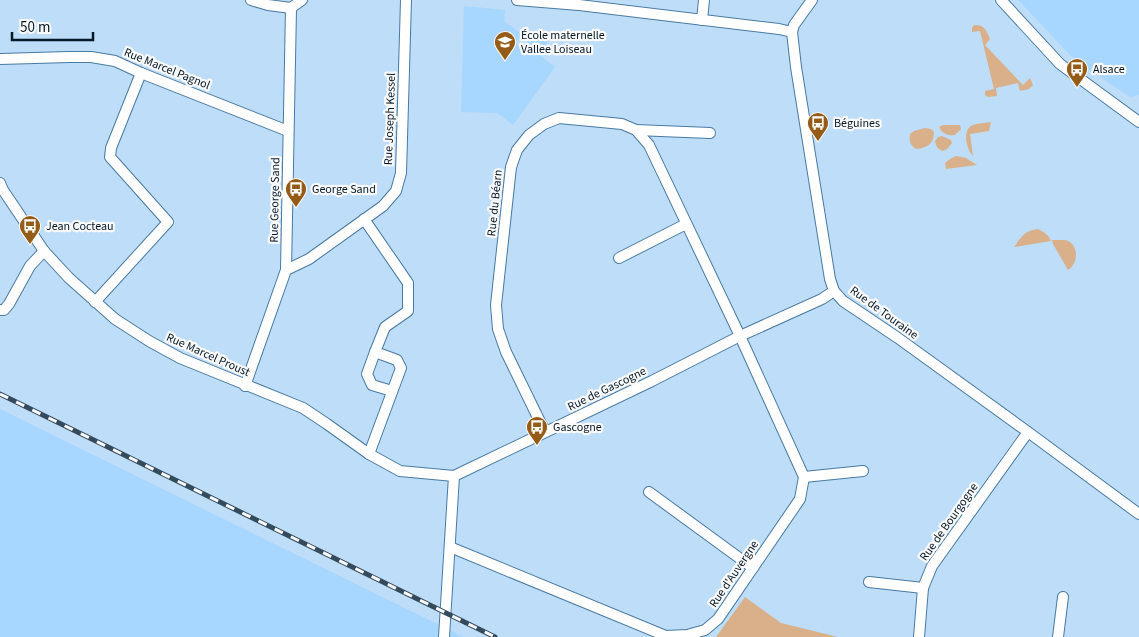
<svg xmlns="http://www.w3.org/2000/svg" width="1139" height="637" viewBox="0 0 1139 637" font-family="'Source Sans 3',sans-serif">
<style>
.built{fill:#a7d6ff}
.green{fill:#d9b089}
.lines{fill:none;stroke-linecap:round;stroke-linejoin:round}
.minor-casing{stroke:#487aa3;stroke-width:12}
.minor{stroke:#fff;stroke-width:10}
.rail-casing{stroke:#344b5d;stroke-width:5}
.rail{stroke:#fafafa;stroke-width:3;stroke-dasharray:9;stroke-linecap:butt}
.labels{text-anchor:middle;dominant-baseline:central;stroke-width:4.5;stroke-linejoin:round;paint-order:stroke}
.poi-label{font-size:12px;fill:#051929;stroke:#fafafa;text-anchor:start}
.street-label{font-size:12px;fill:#051929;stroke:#fafafa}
</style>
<rect width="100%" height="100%" fill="#beddf8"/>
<g class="built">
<polygon points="1018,0 1139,0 1139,95 1130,97 1076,61"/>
<polygon points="464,6 505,10 504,21 522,34 515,43 519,46 522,43 525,45 536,31 549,40 539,55 555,67 513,125 497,113 461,112"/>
<polygon points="0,409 185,500 464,637 0,637"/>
</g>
<g class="green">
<path d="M974 25C984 24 987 31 990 39L985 45 1023 85 1030 78 1033 85 1029 89 1020 91 1018 83 996 88 997 96 988 97 985 95V91L994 89 980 31 972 32V28Z"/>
<path d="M991 122 989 131 970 134 973 156C967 150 962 132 971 126 976 123 986 123 991 122Z"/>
<path d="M943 125H960L961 129 955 135C949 136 942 134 939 127Z"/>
<path d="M925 128 931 129 934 132C934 144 927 148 916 149 910 145 909 141 910 134L914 131Z"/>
<path d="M942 136 951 140 952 143 947 149 943 151C937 149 936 146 935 141L938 137Z"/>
<polygon points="956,156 966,158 977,165 946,169 945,163 950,159"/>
<path d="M1038 229C1044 232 1049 235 1051 241L1014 247C1022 236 1024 231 1038 229Z"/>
<path d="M1052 240C1056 240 1061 240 1065 240 1079 243 1079 263 1068 270L1053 244Z"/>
<polygon points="745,597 781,623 838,637 716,637"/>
</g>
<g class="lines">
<g class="minor-casing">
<g id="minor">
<polyline points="251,0 268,5 291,8 302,0"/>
<polyline points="517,0 579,5 779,29 792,32"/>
<polyline points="812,0 794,25 792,32 796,67 830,279 834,291 843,301 898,338 1028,432 1139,514"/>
<polyline points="1001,0 1060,64 1139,122"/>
<polyline points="702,20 704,0"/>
<polyline points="0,59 69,57 91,57 115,61 141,73 288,131"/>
<polyline points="636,130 710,133"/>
<polyline points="0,183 3,190 44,251 69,278 115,319 149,341 180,358 303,408 327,424 369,454 400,471 454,476"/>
<polyline points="364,219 408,283 408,311 385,327 375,352 397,360 401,368 369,454"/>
<polyline points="619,258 686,224"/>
<polyline points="286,270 309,259 383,206 396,191 401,173 406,0"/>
<polyline points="95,302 168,222 110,157 111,148 141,73"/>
<polyline points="0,310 4,310 9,304 30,266 44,251"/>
<polyline points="375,352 367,374 372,385 392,391"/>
<polyline points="245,386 286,270 291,8"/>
<polyline points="454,476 652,381 740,336 822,299 834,291"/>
<polyline points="804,477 863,471"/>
<polyline points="649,492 753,568"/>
<polyline points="450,547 666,636 687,635 705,630 718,619 800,499 804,477 740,336 649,145 636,130 622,124 559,118 544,124 529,135 517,150 511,167 496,305 498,329 506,352 545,432"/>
<polyline points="869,582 923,588"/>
<polyline points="444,637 454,476"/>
<polyline points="919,637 923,588 932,566 1028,432"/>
<polyline points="1058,637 1063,597"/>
</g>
</g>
<use href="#minor" class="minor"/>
<g class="rail-casing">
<polyline id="rail" points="0,394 495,637"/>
</g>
<use href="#rail" class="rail"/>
</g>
<defs>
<g id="school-pin" transform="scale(1.125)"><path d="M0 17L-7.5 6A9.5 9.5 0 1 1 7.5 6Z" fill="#955c18" stroke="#fafafa"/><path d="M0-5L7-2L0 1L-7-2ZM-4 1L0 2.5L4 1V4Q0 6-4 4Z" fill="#fff"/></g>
<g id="bus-pin" transform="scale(1.125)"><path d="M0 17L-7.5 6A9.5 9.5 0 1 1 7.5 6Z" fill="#955c18" stroke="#fafafa"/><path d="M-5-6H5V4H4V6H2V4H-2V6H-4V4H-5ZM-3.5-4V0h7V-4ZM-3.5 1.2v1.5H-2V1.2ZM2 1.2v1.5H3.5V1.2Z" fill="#fff"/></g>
</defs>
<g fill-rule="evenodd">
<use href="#school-pin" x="505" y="42"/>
<use href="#bus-pin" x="1077" y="69"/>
<use href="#bus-pin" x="818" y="123"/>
<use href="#bus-pin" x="296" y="189"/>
<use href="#bus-pin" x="30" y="226"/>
<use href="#bus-pin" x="537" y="427"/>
</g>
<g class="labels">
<g class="poi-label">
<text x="521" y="35">École maternelle<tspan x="521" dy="14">Vallee Loiseau</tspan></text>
<text x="1093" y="69">Alsace</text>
<text x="834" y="123">Béguines</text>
<text x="312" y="189">George Sand</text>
<text x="46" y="226">Jean Cocteau</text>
<text x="553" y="427">Gascogne</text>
</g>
<g class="street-label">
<text transform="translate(167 69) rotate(22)">Rue Marcel Pagnol</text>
<text transform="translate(390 119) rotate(-88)">Rue Joseph Kessel</text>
<text transform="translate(275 200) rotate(-89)">Rue George Sand</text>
<text transform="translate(495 203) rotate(-84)">Rue du Béarn</text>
<text transform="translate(884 313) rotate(36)">Rue de Touraine</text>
<text transform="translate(208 355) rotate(24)">Rue Marcel Proust</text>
<text transform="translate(607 389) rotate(-26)">Rue de Gascogne</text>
<text transform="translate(949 522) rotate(-55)">Rue de Bourgogne</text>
<text transform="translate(734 574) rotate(-56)">Rue d'Auvergne</text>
</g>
</g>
<path d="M12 32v8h81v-8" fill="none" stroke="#051929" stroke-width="2.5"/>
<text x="20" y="32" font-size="15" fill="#051929" stroke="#fafafa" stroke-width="4" paint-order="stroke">50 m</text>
</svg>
